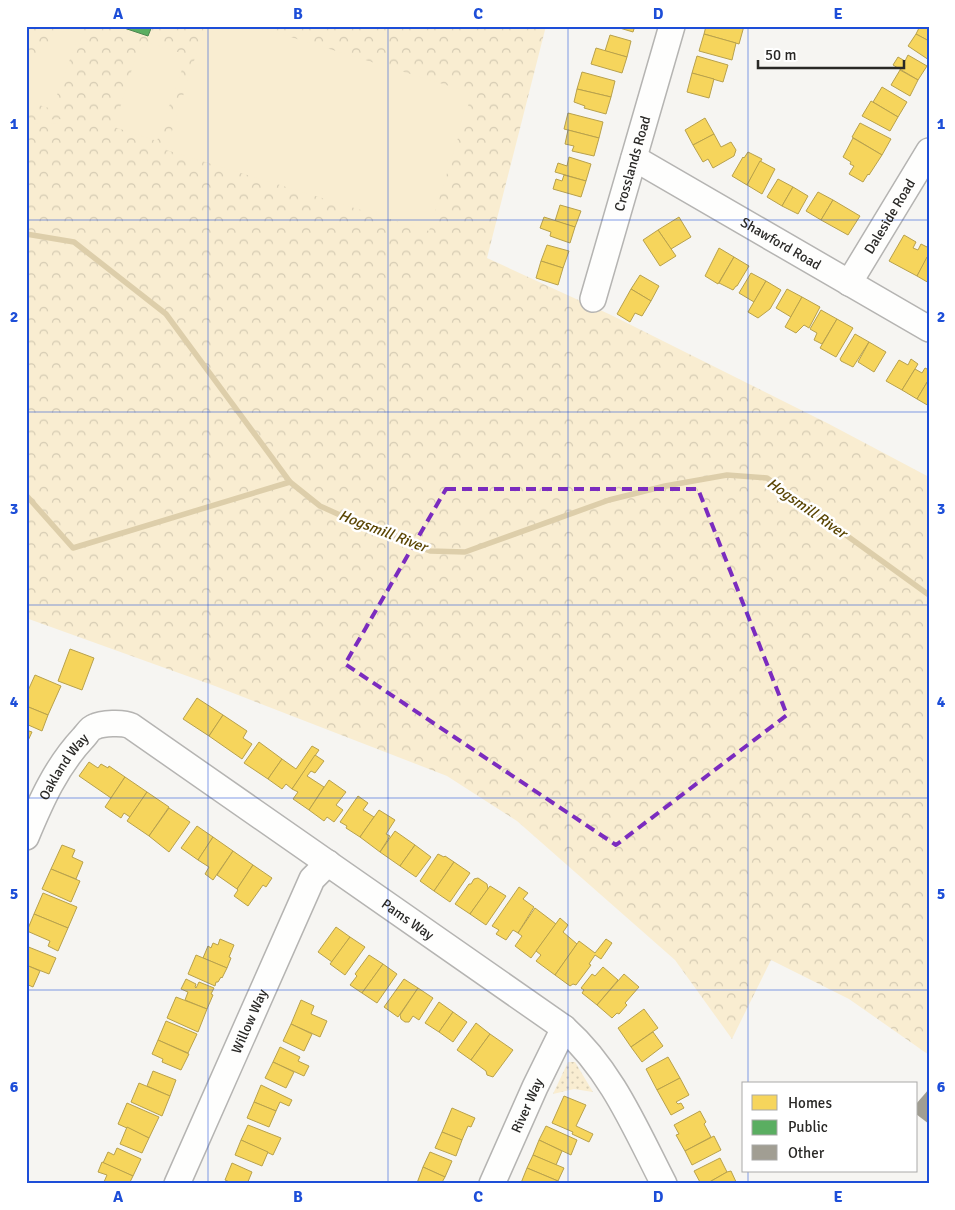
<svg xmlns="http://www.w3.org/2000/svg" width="955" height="1210" viewBox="0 0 955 1210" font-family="Signika,sans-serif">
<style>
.grass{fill:url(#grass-dots)}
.park{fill:url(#park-crowns)}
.pitch{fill:#f9edd1}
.homes{fill:#f6d55c;stroke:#b8a14c}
.public{fill:#5aae61;stroke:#4b864f}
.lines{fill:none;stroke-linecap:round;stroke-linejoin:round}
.stream{stroke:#ddceaa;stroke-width:5.5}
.building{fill:#a19e93}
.minor-casing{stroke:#b5b4b2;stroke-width:28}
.minor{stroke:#fefefd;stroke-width:25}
.marked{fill:none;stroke:#7b2cbf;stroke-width:4;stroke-dasharray:10 6;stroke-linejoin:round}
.grid{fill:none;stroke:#1d4ed8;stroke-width:1;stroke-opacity:0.55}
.labels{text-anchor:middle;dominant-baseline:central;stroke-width:5;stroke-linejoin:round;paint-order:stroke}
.street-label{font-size:14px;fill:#292826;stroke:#fff}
.water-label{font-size:15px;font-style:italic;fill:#5a4503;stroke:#fff}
.neatline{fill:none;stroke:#1d4ed8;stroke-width:2}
.grid-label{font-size:16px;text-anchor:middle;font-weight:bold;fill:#1d4ed8}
</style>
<defs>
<pattern id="grass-dots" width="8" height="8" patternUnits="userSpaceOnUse" patternTransform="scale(1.25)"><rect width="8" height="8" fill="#f9edd1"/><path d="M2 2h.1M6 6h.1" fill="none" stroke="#d5cbb3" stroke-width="1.8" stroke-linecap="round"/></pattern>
<pattern id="park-crowns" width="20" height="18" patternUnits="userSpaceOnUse" patternTransform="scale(1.25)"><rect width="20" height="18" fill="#f9edd1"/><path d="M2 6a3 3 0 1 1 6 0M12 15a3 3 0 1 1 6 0" fill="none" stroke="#d5cbb3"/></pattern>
</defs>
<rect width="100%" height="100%" fill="#f6f5f2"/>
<polygon class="grass" points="568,1062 575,1062 593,1092 574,1089 553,1094"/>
<polygon class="park" points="26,26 546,26 487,258 611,315 829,424 929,477 929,1055 849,999 771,960 732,1039 675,960 517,821 447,776 215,686 26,618"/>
<g class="pitch">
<polygon points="58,26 82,26 52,109 26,101 26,66 39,55"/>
<polygon points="205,26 255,26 472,93 429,231 166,150"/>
<polygon points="141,40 187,55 157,141 114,127"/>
<polygon points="66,119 66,123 26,124 26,120"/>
</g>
<g class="homes">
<polygon points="613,26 635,26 633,32"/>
<polygon points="706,26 744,26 739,44 704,34"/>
<polygon points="920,26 929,26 929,41 916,34"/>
<polygon points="704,34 736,43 732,60 699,51"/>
<polygon points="916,34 929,41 929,60 908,46"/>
<polygon points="610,35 631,41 627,57 605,51"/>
<polygon points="596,48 627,57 622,73 591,64"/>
<polygon points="908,55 927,66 918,80 893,65 898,57 905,61"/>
<polygon points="697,56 728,65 723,82 692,73"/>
<polygon points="900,70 918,80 910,96 891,85"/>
<polygon points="582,72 615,81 611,97 577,89"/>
<polygon points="692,73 714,79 709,98 687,92"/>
<polygon points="882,87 907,102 898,117 873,102"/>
<polygon points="577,89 611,97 606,114 584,108 585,106 574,102"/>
<polygon points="871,101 898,117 890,131 862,116"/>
<polygon points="568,113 603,122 599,138 564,129"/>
<polygon points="705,118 714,134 693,145 685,130"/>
<polygon points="860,123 891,139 882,155 852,137"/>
<polygon points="568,130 599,138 594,156 572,151 574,146 565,144"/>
<polygon points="714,134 721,147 731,142 736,150 734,156 713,168 708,159 703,162 693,145"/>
<polygon points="853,138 882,155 869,175 868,174 863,182 849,174 854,166 850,164 851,162 843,157"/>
<polygon points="748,152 762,159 747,185 732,176 743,157 744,158"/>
<polygon points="569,157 591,164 586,181 555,172 558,163 567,166"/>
<polygon points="760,161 775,169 762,194 747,185"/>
<polygon points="564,175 586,181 581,197 553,189 556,179 562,181"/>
<polygon points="778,179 793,187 782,206 767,197"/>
<polygon points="793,187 808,196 798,214 782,206"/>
<polygon points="818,192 833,200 821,220 806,211"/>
<polygon points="833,200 860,216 848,235 821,220"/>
<polygon points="560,205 581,211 575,227 555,221"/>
<polygon points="544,217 575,227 570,243 550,236 551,232 540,228"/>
<polygon points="679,217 691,237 671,249 658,230"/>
<polygon points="658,230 676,256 660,266 643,240"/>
<polygon points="904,235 916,242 913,248 918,250 921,244 929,248 929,255 917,276 889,261"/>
<polygon points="547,245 569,251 563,268 541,261"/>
<polygon points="719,248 734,257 718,284 705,276"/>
<polygon points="734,257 749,266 737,286 736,286 733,290 719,283"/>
<polygon points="927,257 929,258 929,283 917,276"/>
<polygon points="541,261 563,268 558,285 536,278"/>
<polygon points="751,273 766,281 754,302 739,293"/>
<polygon points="640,275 659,286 651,301 631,289"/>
<polygon points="766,281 781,290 770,309 758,318 748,312"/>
<polygon points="631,289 651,301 642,316 635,313 630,322 617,314"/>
<polygon points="787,289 802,297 791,317 776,308"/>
<polygon points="802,297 820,307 809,328 804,325 796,333 785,327"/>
<polygon points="821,310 837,319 822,344 814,340 817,333 810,329"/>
<polygon points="837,319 853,328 836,357 820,348"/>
<polygon points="855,334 869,342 853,367 841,361 840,359"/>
<polygon points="869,342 886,352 874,372 858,362"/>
<polygon points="911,359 918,364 902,390 886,381 899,360 908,365"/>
<polygon points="925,368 929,370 929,379 917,399 902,390 915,369 922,373"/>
<polygon points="929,379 929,406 917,399"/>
<polygon points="70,649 94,658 82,690 58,681"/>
<polygon points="35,675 61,686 48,715 26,706 26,695"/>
<polygon points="197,698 223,715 209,736 183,719"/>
<polygon points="26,706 48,715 42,731 26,724"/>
<polygon points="223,715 247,731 243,738 252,744 242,759 209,736"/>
<polygon points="26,730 32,732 26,745"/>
<polygon points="259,742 282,759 268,779 244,763"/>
<polygon points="312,746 319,750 292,789 286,784 282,789 268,779 282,759 296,769"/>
<polygon points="315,755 324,761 315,773 311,771 307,776 324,787 309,810 293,799 298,792 292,789"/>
<polygon points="89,762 98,768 101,764 108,768 109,766 125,777 111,798 79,776"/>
<polygon points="125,777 147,792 130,817 124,813 121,818 105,807"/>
<polygon points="329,780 346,792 336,805 343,810 334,822 327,817 324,821 309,810"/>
<polygon points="147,792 169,807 149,836 127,821"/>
<polygon points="358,796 368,803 363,810 374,817 360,837 346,828 347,826 340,822"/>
<polygon points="169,808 190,822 169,852 149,836"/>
<polygon points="379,810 395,820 386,834 390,836 380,852 360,837"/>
<polygon points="197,826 213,837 198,860 181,848"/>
<polygon points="395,831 415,845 400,866 380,852"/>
<polygon points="213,837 233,851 213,880 205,874 209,867 198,860"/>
<polygon points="62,845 75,850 72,857 83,862 76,879 51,869"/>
<polygon points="415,845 431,857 416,877 400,866"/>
<polygon points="233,851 253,865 237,889 217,875"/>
<polygon points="438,854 444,857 445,856 454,862 434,891 420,881"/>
<polygon points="454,862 470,873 450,902 434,891"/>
<polygon points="253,865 272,878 266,887 263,885 248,906 234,896 238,890 237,889"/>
<polygon points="51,869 80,881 71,902 42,889"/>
<polygon points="478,878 487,884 488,889 470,914 455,904 469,884 471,884 474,879"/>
<polygon points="490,886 506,896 486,925 470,914"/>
<polygon points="519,887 528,893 523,899 534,907 518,933 513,930 506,940 496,934 499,930 492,926"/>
<polygon points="43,893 77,907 68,928 34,914"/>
<polygon points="535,908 556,924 531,958 515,946 522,936 518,933"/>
<polygon points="34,914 68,928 58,951 48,946 50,941 27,931"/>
<polygon points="560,918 568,925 563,932 577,944 555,975 536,961 541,955 536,951"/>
<polygon points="336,927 350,937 332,962 318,952"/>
<polygon points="350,937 365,947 345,975 330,964"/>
<polygon points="220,939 234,945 229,957 231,958 227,968 203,958 208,946 211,948 213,943 218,945"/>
<polygon points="606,939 612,943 601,959 595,955 589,964 591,965 576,985 573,984 570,986 555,975 579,941 595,953"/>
<polygon points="26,946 56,958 49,974 26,965"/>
<polygon points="196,955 227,968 222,978 221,977 218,982 216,982 215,986 188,974"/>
<polygon points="369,955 383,964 362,993 350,985 357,976 355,974"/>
<polygon points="383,964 397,974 377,1003 362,993"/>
<polygon points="26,965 40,971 33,987 26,984"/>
<polygon points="603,967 618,980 597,1005 582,993 584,990 581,988 592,974 595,976"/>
<polygon points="624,974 639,987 625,1003 627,1005 619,1014 617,1013 612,1018 597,1005"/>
<polygon points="186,979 196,984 195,987 196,988 199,982 214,988 211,994 213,995 207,1009 185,1000 188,992 181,989"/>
<polygon points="404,979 418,988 398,1017 384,1007"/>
<polygon points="418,988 433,998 419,1020 413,1016 409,1022 405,1022 401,1019 400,1015"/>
<polygon points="176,997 207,1009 198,1032 167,1018"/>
<polygon points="301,1000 314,1006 311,1014 327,1021 320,1037 291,1024"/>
<polygon points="439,1002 453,1012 439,1032 425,1023"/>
<polygon points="644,1009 658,1028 631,1047 618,1028"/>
<polygon points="453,1012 467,1022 453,1042 439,1032"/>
<polygon points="166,1021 197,1034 188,1053 158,1040"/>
<polygon points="476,1023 490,1034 471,1060 457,1050"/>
<polygon points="291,1024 312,1034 304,1051 283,1041"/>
<polygon points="653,1032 663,1046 642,1062 631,1047"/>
<polygon points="490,1034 513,1050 493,1077 487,1075 486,1071 471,1060"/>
<polygon points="158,1040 189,1054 181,1070 162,1062 163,1059 152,1054"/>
<polygon points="280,1047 300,1057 298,1061 309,1066 304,1076 273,1062"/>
<polygon points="668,1057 680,1078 657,1090 646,1069"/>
<polygon points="273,1062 294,1072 286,1088 265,1078"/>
<polygon points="153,1071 176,1080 170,1096 147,1086"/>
<polygon points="680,1078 689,1095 676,1102 678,1104 681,1103 684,1108 671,1115 657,1090"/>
<polygon points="139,1083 170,1096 162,1116 131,1102"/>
<polygon points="261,1085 292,1100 289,1106 280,1102 276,1111 254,1102"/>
<polygon points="564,1096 586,1105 576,1126 593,1134 589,1142 572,1134 573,1132 552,1123"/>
<polygon points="254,1102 276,1111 269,1127 247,1118"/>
<polygon points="127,1103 159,1117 149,1138 118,1124"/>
<polygon points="452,1108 475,1118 471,1127 468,1126 462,1140 442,1132"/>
<polygon points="700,1111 706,1122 704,1124 711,1137 685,1151 676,1135 679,1134 674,1125"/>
<polygon points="248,1125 281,1138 273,1155 241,1140"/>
<polygon points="546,1126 577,1140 571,1155 539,1140"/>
<polygon points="127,1127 149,1138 142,1153 120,1144"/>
<polygon points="442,1132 462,1140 456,1156 435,1148"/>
<polygon points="714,1136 721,1150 692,1165 685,1151"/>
<polygon points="241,1140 268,1152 262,1166 235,1155"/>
<polygon points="539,1140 562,1151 556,1165 533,1155"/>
<polygon points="117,1148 141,1159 133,1176 103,1163 108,1152 114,1155"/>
<polygon points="430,1152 452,1161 445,1177 423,1167"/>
<polygon points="533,1155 564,1168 558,1181 527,1168"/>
<polygon points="720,1158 727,1172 706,1184 701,1184 694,1171"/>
<polygon points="102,1162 133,1176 129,1184 109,1184 104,1182 107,1175 98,1172"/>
<polygon points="232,1163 252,1172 247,1184 234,1184 225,1180"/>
<polygon points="423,1167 445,1177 441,1184 417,1183"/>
<polygon points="527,1168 558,1181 557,1184 521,1183"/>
<polygon points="731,1171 737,1184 706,1184 727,1172"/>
</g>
<polygon class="public" points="118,26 152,26 148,36"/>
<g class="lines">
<g class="stream">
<polyline points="26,234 74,242 166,314 290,482 320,506 373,530 430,551 465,552 609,500 665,486 727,475 767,478 929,595"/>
<polyline points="26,495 73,548 290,482"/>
</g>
</g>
<polygon class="building" points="929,1089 929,1124 916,1114 916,1104"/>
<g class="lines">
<g class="minor-casing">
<g id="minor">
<path id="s1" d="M634 158 929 329"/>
<path id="s2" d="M849 283 929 151"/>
<path id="s3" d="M593 299 672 26"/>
<path id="s4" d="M26 837C41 801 56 767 83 738 86 735 90 728 94 727 102 723 123 722 131 726L564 1028C612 1071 635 1128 664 1184"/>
<path id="s5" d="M177 1184 312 879 328 863"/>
<path id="s6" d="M492 1184 535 1087 564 1028"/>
</g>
</g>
<use href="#minor" class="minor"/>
</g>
<path class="marked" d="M446 489H698L787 715 616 845 345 664Z"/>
<path class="grid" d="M208 26V1184M388 26V1184M568 26V1184M748 26V1084M26 220H929M26 412H929M26 605H929M26 798H929M26 990H929M748 1171V1184"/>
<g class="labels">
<g class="street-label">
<text stroke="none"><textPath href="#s3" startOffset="141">Crosslands Road</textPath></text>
<text stroke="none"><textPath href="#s2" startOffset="78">Daleside Road</textPath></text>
<text stroke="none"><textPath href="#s1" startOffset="170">Shawford Road</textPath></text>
<text stroke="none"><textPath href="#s4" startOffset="80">Oakland Way</textPath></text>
<text stroke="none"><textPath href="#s4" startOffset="506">Pams Way</textPath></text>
<text stroke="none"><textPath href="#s5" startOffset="178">Willow Way</textPath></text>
<text stroke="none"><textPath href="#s6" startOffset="86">River Way</textPath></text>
</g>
<g class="water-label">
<text transform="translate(807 508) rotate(35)">Hogsmill River</text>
<text transform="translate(383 531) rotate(21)">Hogsmill River</text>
</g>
</g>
<rect width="955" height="1210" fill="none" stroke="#ffffff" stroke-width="55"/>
<rect x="742" y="1082" width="175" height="90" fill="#ffffff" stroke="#a9a9a8"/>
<rect x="752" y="1095" width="25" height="15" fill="#f6d55c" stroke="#a9a9a8"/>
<text x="788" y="1108" font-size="15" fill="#292826">Homes</text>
<rect x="752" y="1120" width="25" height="15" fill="#5aae61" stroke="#a9a9a8"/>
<text x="788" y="1132" font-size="15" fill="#292826">Public</text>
<rect x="752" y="1145" width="25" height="15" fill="#a19e93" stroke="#a9a9a8"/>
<text x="788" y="1158" font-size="15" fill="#292826">Other</text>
<path d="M758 60v8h146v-8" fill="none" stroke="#292826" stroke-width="2.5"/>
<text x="765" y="60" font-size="15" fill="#292826" stroke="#ffffff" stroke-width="4" paint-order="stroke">50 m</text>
<rect x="28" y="28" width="900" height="1154" class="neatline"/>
<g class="grid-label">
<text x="118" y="19">A</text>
<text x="298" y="19">B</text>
<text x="478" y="19">C</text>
<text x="658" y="19">D</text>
<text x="838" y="19">E</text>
<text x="14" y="129">1</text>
<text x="941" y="129">1</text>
<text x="14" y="322">2</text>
<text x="941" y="322">2</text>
<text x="14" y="514">3</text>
<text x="941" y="514">3</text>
<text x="14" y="707">4</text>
<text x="941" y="707">4</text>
<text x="14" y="899">5</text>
<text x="941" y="899">5</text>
<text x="14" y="1092">6</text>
<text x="941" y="1092">6</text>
<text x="118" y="1202">A</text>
<text x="298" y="1202">B</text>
<text x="478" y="1202">C</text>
<text x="658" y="1202">D</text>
<text x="838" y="1202">E</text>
</g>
</svg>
